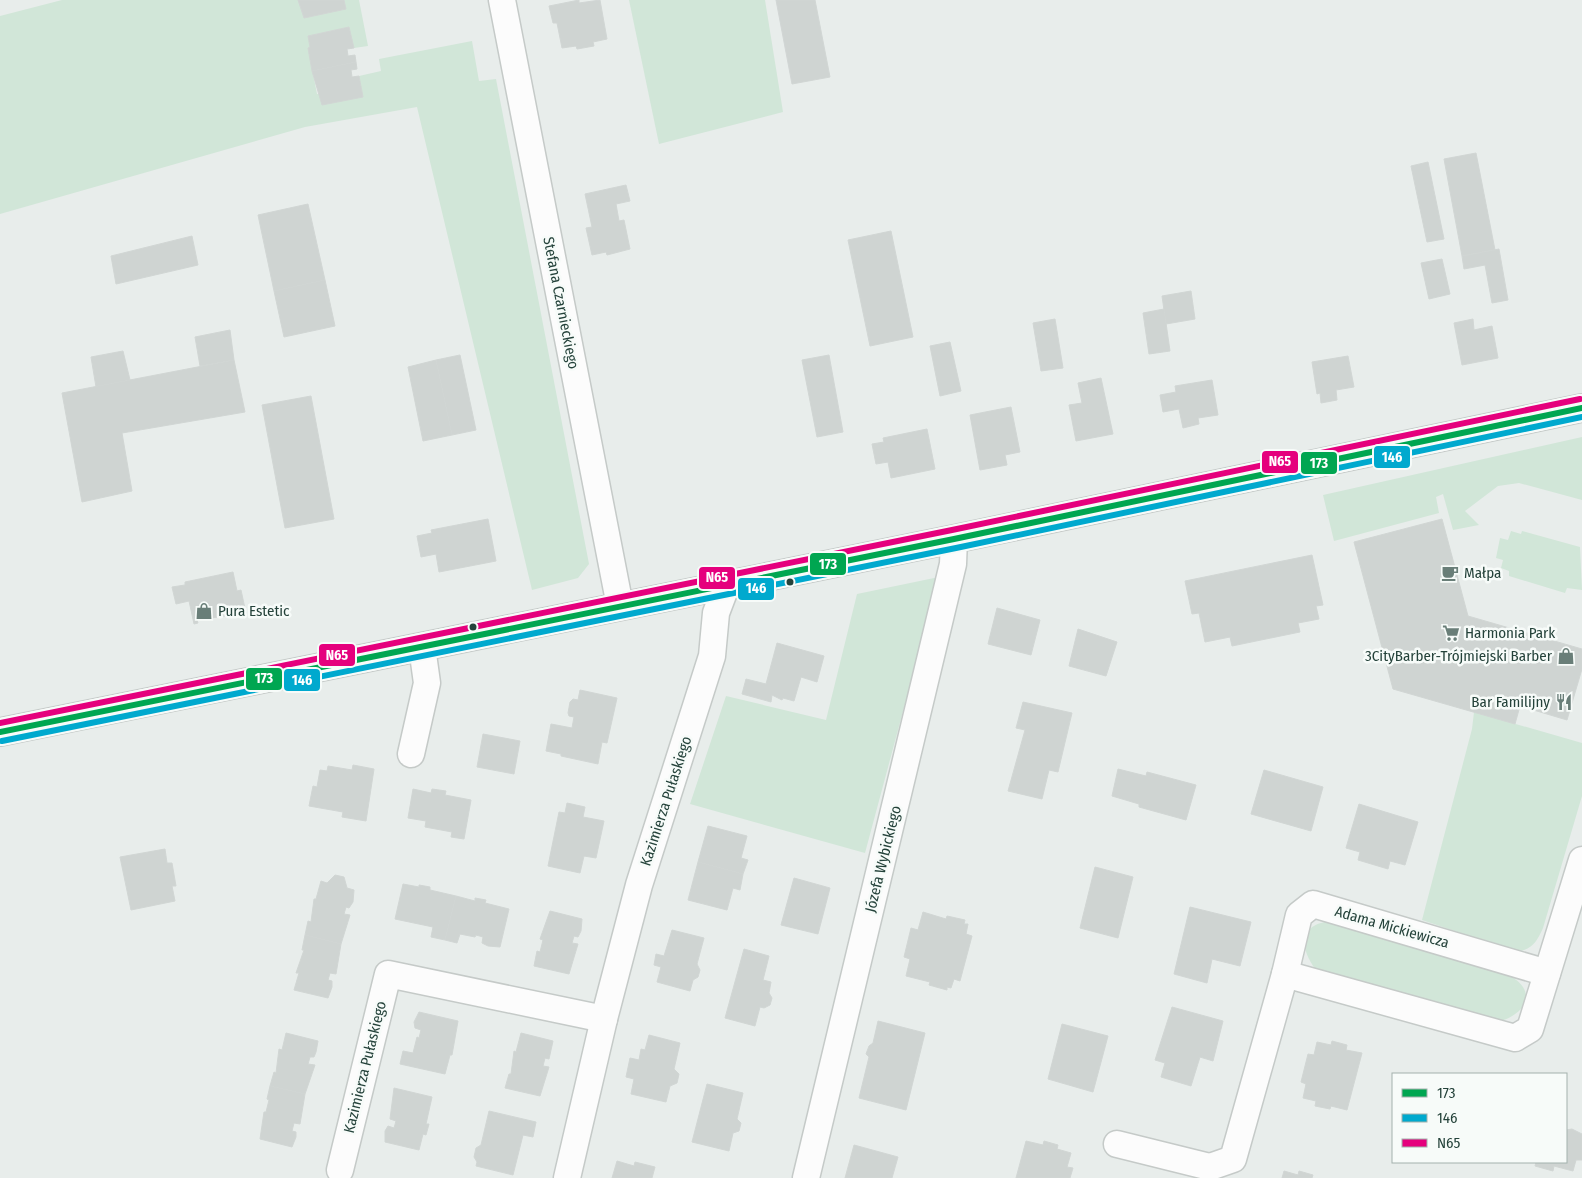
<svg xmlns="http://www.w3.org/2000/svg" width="1582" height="1178" viewBox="0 0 1582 1178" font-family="'Fira Sans Condensed',sans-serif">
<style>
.green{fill:#d1e6d8}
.building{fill:#cfd4d2;stroke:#d1d6d4}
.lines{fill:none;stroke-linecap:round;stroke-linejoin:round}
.minor-casing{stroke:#c5cac8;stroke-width:29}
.tertiary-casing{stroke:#c5cac8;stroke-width:30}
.minor{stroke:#fcfcfc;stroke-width:26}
.tertiary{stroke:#fcfcfc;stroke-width:28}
.bus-1-casing{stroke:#f7fbf9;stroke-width:10}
.bus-2-casing{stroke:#f7fbf9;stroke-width:10}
.bus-3-casing{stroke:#f7fbf9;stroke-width:10}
.bus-1{stroke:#00a651;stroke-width:6}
.bus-2{stroke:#00a9ce;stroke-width:6}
.bus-3{stroke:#e5007d;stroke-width:6}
.bus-dot{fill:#24423a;stroke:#f7fbf9;stroke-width:2}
.labels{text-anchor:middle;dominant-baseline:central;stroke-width:5;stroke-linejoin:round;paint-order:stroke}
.street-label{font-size:15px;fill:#24423a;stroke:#f7fbf9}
.poi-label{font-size:15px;fill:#24423a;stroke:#f7fbf9;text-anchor:start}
.line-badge{stroke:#f7fbf9;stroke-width:2}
.badge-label{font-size:14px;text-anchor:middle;font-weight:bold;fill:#fff}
</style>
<rect width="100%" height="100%" fill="#e8edeb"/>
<g class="green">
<polygon points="62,0 298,0 304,18 345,9 344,0 359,0 368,46 354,48 349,27 308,36 310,47 308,48 317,94 363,97 359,76 381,71 379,59 472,41 479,81 496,79 589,564 578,578 532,590 417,107 305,127 0,214 0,16"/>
<polygon points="629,0 765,0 783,112 659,144"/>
<polygon points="1582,437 1582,500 1519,483 1498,486 1465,511 1479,525 1453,530 1443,494 1436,497 1439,513 1334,541 1323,495"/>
<polygon points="1511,531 1521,534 1522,531 1580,547 1582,590 1567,588 1565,593 1509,576 1509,571 1501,568 1503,560 1496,558 1500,538 1508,540"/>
<polygon points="939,577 865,853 690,804 726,696 826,720 857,594"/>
<path d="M1474 712 1582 743V796L1543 928C1537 941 1533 949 1517 952L1422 920 1472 729Z"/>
<path d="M1330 921 1507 974C1541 992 1525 1016 1494 1023L1315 969C1299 946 1299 925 1330 921Z"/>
</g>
<g class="building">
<polygon points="298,0 344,0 346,9 304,18"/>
<polygon points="579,0 579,3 600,0 607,39 593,42 594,46 577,49 576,46 562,48 557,23 553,23 549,6"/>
<polygon points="776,0 815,0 830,77 792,84"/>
<polygon points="349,27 354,48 347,49 348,56 355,55 356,62 312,71 308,48 310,47 308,36"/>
<polygon points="356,62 357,69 351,70 352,77 359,76 363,97 322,105 312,71"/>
<polygon points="1476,153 1495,250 1462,256 1444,159"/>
<polygon points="1428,162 1444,239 1427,242 1411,166"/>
<polygon points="626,185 630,201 616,204 619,221 624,220 630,249 607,255 606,252 592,255 586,228 592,227 585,194"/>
<polygon points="308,204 325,280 274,291 258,215"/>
<polygon points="891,231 913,337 870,346 848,240"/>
<polygon points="192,236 198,265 116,284 111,256"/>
<polygon points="1499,249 1508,300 1492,303 1485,265 1464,269 1462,256"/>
<polygon points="1442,259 1450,294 1429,299 1421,263"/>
<polygon points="325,280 335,326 284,337 274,291"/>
<polygon points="1191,291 1195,319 1166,324 1162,296"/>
<polygon points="1164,309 1170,351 1149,354 1143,313"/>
<polygon points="1055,319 1063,368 1041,371 1033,323"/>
<polygon points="1473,319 1474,330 1492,326 1498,358 1462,365 1454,323"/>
<polygon points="230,330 234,360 200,366 195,337"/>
<polygon points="950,342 961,391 940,396 930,346"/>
<polygon points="123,351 130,380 96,387 91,357"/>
<polygon points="460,355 476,430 452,435 436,360"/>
<polygon points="829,355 843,432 817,437 802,360"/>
<polygon points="1348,356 1354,387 1336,390 1337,400 1321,403 1320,393 1317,394 1312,362"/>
<polygon points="234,360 245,412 122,433 132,491 82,502 62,393"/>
<polygon points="436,360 452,435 423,441 408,367"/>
<polygon points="1101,378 1113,434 1076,441 1069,405 1082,403 1078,383"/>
<polygon points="1212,380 1218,415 1198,418 1199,424 1183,428 1179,409 1163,412 1160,395 1176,392 1175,386"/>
<polygon points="311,396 334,519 285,528 262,405"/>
<polygon points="1011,407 1020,452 1005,455 1007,465 980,470 970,415"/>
<polygon points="927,429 935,469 891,478 888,462 876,464 872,444 884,442 883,438"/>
<polygon points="488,519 496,561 439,572 436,554 421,557 417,536 432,533 431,530"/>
<polygon points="1442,519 1468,616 1582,649 1582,669 1567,720 1520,706 1515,724 1393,689 1354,542"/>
<polygon points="1312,555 1323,605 1316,606 1319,619 1298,623 1300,632 1232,646 1230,637 1205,642 1199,613 1192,614 1185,581"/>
<polygon points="233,572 237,591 241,590 246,613 197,620 198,623 194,624 189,601 176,604 172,587 185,585 185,582"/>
<polygon points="997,608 1040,620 1031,655 988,644"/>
<polygon points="1078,629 1117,642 1106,676 1069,666"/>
<polygon points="777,643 824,656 817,682 801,677 794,701 783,698 782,700 772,695 771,702 742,694 746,679 766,684"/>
<polygon points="580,690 617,698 607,743 602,742 598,764 561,756 561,754 546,751 551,724 572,728 574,717 569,716 568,713 570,702 573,699 578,700"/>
<polygon points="1023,702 1072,713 1058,772 1049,770 1042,799 1008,791 1025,730 1016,728"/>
<polygon points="483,734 520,741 514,774 477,767"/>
<polygon points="353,765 374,769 366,821 342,817 343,812 309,806 313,786 317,787 320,770 327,771 328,766 352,770"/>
<polygon points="1118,769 1146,776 1147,772 1196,785 1186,820 1139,807 1139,804 1112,796"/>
<polygon points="1264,770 1323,787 1311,831 1251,814"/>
<polygon points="413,789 431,793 432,789 446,791 445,795 471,800 464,839 451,837 452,832 425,827 426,821 408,818"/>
<polygon points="567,803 585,807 583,817 604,821 596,858 584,856 580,873 548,866 559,812 565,813"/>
<polygon points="1359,804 1418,822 1405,865 1390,861 1388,869 1358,860 1360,852 1346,848"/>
<polygon points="708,826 747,836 741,858 748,860 743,874 698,862"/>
<polygon points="165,849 167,863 172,863 176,886 172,886 175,901 131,910 120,857"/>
<polygon points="698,862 743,874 740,890 733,888 727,910 688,900"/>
<polygon points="1095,867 1133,877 1118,938 1080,928"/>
<polygon points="335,875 344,877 347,888 354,890 353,902 349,908 346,907 344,914 350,915 341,944 305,935 308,921 311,922 314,899 316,899 321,881 327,883"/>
<polygon points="794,878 830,888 818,934 781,925"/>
<polygon points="403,884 419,887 419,885 430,887 430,890 456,896 445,940 431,937 433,927 395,919"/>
<polygon points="456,896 475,901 475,898 486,900 485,903 509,909 500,947 488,946 482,943 483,937 476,935 475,937 460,934 457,943 445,940"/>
<polygon points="1190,907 1251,922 1240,966 1212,959 1207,983 1174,974"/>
<polygon points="550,911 582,919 581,931 578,937 574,936 572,943 578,944 569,974 534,966 537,951 540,952 543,940 540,939"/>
<polygon points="923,912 946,919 947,916 965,920 964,924 968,924 966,934 972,936 960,981 954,979 951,988 947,987 947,990 929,985 930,982 906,976 910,959 904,957 911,928 918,930"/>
<polygon points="672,930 704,938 697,964 700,970 698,977 693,980 690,991 657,982 661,967 654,965 656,954 664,956"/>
<polygon points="305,935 341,944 336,974 330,973 328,980 332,981 332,987 328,998 294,990 299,973 296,973 304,950 302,950"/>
<polygon points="744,949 769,956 763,980 771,982 769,993 772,998 770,1005 764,1008 760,1007 755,1026 725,1018"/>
<polygon points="1172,1007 1223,1021 1213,1061 1200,1057 1191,1086 1161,1077 1165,1063 1155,1060"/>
<polygon points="419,1012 458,1021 452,1055 450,1055 445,1074 400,1064 403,1051 413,1053 417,1037 419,1038 421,1030 415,1028 414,1022"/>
<polygon points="878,1021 925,1033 906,1110 859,1098 869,1057 866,1054 869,1046 873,1043"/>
<polygon points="1062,1024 1108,1036 1093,1092 1048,1079"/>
<polygon points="286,1033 318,1041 316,1052 314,1057 310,1057 308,1064 315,1065 305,1094 270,1086 274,1072 276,1073 279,1049 282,1050"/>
<polygon points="521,1033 553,1041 549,1059 545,1058 543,1066 549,1067 540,1096 505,1088 509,1074 511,1074 514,1051 516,1052"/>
<polygon points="649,1035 680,1043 674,1069 679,1074 677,1083 670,1086 666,1102 631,1094 634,1079 626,1077 630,1058 639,1060 641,1049 645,1050"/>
<polygon points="1332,1041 1347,1045 1346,1050 1362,1053 1347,1110 1331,1106 1330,1109 1315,1106 1316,1101 1303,1098 1306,1084 1301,1082 1308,1054 1314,1055 1317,1042 1331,1045"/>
<polygon points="707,1084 743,1093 737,1119 741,1123 739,1131 733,1133 729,1151 692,1142"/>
<polygon points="270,1086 305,1094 300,1124 294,1123 292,1131 296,1132 296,1137 292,1147 260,1139 264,1112 266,1112 269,1100 267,1099"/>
<polygon points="394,1088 432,1097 426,1124 429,1124 426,1135 423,1134 419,1150 385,1142 385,1131 388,1126 394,1128 396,1121 390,1119"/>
<polygon points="489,1111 536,1122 533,1137 523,1135 513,1175 476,1166 477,1162 474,1157 476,1148 481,1145"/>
<polygon points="1572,1129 1582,1134 1582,1160 1576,1160 1573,1171 1554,1166 1553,1171 1535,1166 1536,1162 1566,1162 1566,1130"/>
<polygon points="1026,1141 1043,1145 1044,1141 1058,1145 1057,1149 1071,1153 1067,1167 1073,1168 1070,1178 1016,1178"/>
<polygon points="854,1145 898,1157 892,1178 845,1178"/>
<polygon points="617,1161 634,1166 635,1162 655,1167 652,1178 612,1178"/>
<polygon points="1284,1171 1298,1175 1299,1171 1313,1175 1312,1178 1282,1178"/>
</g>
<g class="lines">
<g class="minor-casing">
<g id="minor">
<polyline points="502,0 620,606"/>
<polyline points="411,754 427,683 422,647"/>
<polyline points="1285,974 1515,1038 1530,1029 1582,860"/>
<polyline points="1117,1144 1210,1167 1233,1159 1285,974 1299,915 1313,904 1547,973"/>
<polyline points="340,1170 388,974 604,1019"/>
<polyline points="567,1178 604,1019 639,885 712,656 716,613 727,584"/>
<polyline points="806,1178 953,564 954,539"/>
</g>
</g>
<g class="tertiary-casing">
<polyline id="tertiary" points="0,732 954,539 1582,408"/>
</g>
<use href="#minor" class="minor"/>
<use href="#tertiary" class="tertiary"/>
<g class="bus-1-casing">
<polyline id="bus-1" points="0,732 954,539 1582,408"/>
</g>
<g class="bus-2-casing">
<polyline id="bus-2" points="2,741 956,548 1582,417"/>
</g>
<g class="bus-3-casing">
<polyline id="bus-3" points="0,723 952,530 1580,399"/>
</g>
<use href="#bus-1" class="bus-1"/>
<use href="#bus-2" class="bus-2"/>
<use href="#bus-3" class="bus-3"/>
</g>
<defs>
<g id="cafe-bare" transform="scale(1.35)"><path d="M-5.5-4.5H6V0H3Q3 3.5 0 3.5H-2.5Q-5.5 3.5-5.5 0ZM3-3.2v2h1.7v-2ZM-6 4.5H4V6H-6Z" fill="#697e78" stroke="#f7fbf9" stroke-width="2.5" paint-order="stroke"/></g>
<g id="shop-bare" transform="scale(1.35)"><path d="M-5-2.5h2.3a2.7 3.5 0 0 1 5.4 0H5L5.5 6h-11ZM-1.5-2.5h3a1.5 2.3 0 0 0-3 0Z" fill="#697e78" stroke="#f7fbf9" stroke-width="2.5" paint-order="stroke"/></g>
<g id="supermarket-bare" transform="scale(1.35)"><path d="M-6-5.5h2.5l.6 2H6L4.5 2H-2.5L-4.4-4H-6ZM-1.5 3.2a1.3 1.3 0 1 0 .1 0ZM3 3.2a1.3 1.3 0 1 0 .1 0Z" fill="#697e78" stroke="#f7fbf9" stroke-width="2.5" paint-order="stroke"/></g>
<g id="restaurant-bare" transform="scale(1.35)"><path d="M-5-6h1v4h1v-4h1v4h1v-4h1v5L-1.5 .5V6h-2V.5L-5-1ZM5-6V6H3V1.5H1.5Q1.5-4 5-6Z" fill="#697e78" stroke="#f7fbf9" stroke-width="2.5" paint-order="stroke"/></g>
</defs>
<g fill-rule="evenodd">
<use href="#cafe-bare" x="1450" y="573"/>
<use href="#shop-bare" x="204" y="611"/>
<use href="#supermarket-bare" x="1451" y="633"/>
<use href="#shop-bare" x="1566" y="656"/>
<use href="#restaurant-bare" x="1564" y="702"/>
</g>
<g class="bus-dot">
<circle cx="790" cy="582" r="4.5"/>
<circle cx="473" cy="627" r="4.5"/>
</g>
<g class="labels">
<g class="street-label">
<text transform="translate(561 303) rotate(79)">Stefana Czarnieckiego</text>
<text transform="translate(666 801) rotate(-72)">Kazimierza Pułaskiego</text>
<text transform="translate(883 859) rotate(-76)">Józefa Wybickiego</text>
<text transform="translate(1392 927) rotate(16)">Adama Mickiewicza</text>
<text transform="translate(365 1067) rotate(-76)">Kazimierza Pułaskiego</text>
</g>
<g class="poi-label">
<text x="1464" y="573">Małpa</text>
<text x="218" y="611">Pura Estetic</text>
<text x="1465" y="633">Harmonia Park</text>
<text x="1552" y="656" text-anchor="end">3CityBarber-Trójmiejski Barber</text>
<text x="1550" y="702" text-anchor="end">Bar Familijny</text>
</g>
</g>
<g class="line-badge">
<rect x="1373" y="445" width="38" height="24" rx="5" fill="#00a9ce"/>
<rect x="1261" y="450" width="38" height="24" rx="5" fill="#e5007d"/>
<rect x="1300" y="451" width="38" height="24" rx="5" fill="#00a651"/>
<rect x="809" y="552" width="38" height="24" rx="5" fill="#00a651"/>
<rect x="698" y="566" width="38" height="24" rx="5" fill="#e5007d"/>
<rect x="737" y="577" width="38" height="24" rx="5" fill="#00a9ce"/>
<rect x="318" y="643" width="38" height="24" rx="5" fill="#e5007d"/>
<rect x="245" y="667" width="38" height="24" rx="5" fill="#00a651"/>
<rect x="283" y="668" width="38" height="24" rx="5" fill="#00a9ce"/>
</g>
<g class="badge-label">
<text x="1392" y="462">146</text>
<text x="1280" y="466">N65</text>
<text x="1319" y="468">173</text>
<text x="828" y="569">173</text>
<text x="717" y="582">N65</text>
<text x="756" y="593">146</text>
<text x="337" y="660">N65</text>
<text x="264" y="683">173</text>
<text x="302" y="685">146</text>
</g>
<rect x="1392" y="1073" width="175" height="90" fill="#f7fbf9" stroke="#a3b1ad"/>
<rect x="1402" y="1089" width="25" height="8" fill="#00a651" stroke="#a3b1ad"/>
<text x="1437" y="1098" font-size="15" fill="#24423a">173</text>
<rect x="1402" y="1114" width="25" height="8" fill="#00a9ce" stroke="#a3b1ad"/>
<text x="1437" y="1123" font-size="15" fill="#24423a">146</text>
<rect x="1402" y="1139" width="25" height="8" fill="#e5007d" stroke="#a3b1ad"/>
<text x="1437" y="1148" font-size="15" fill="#24423a">N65</text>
</svg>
